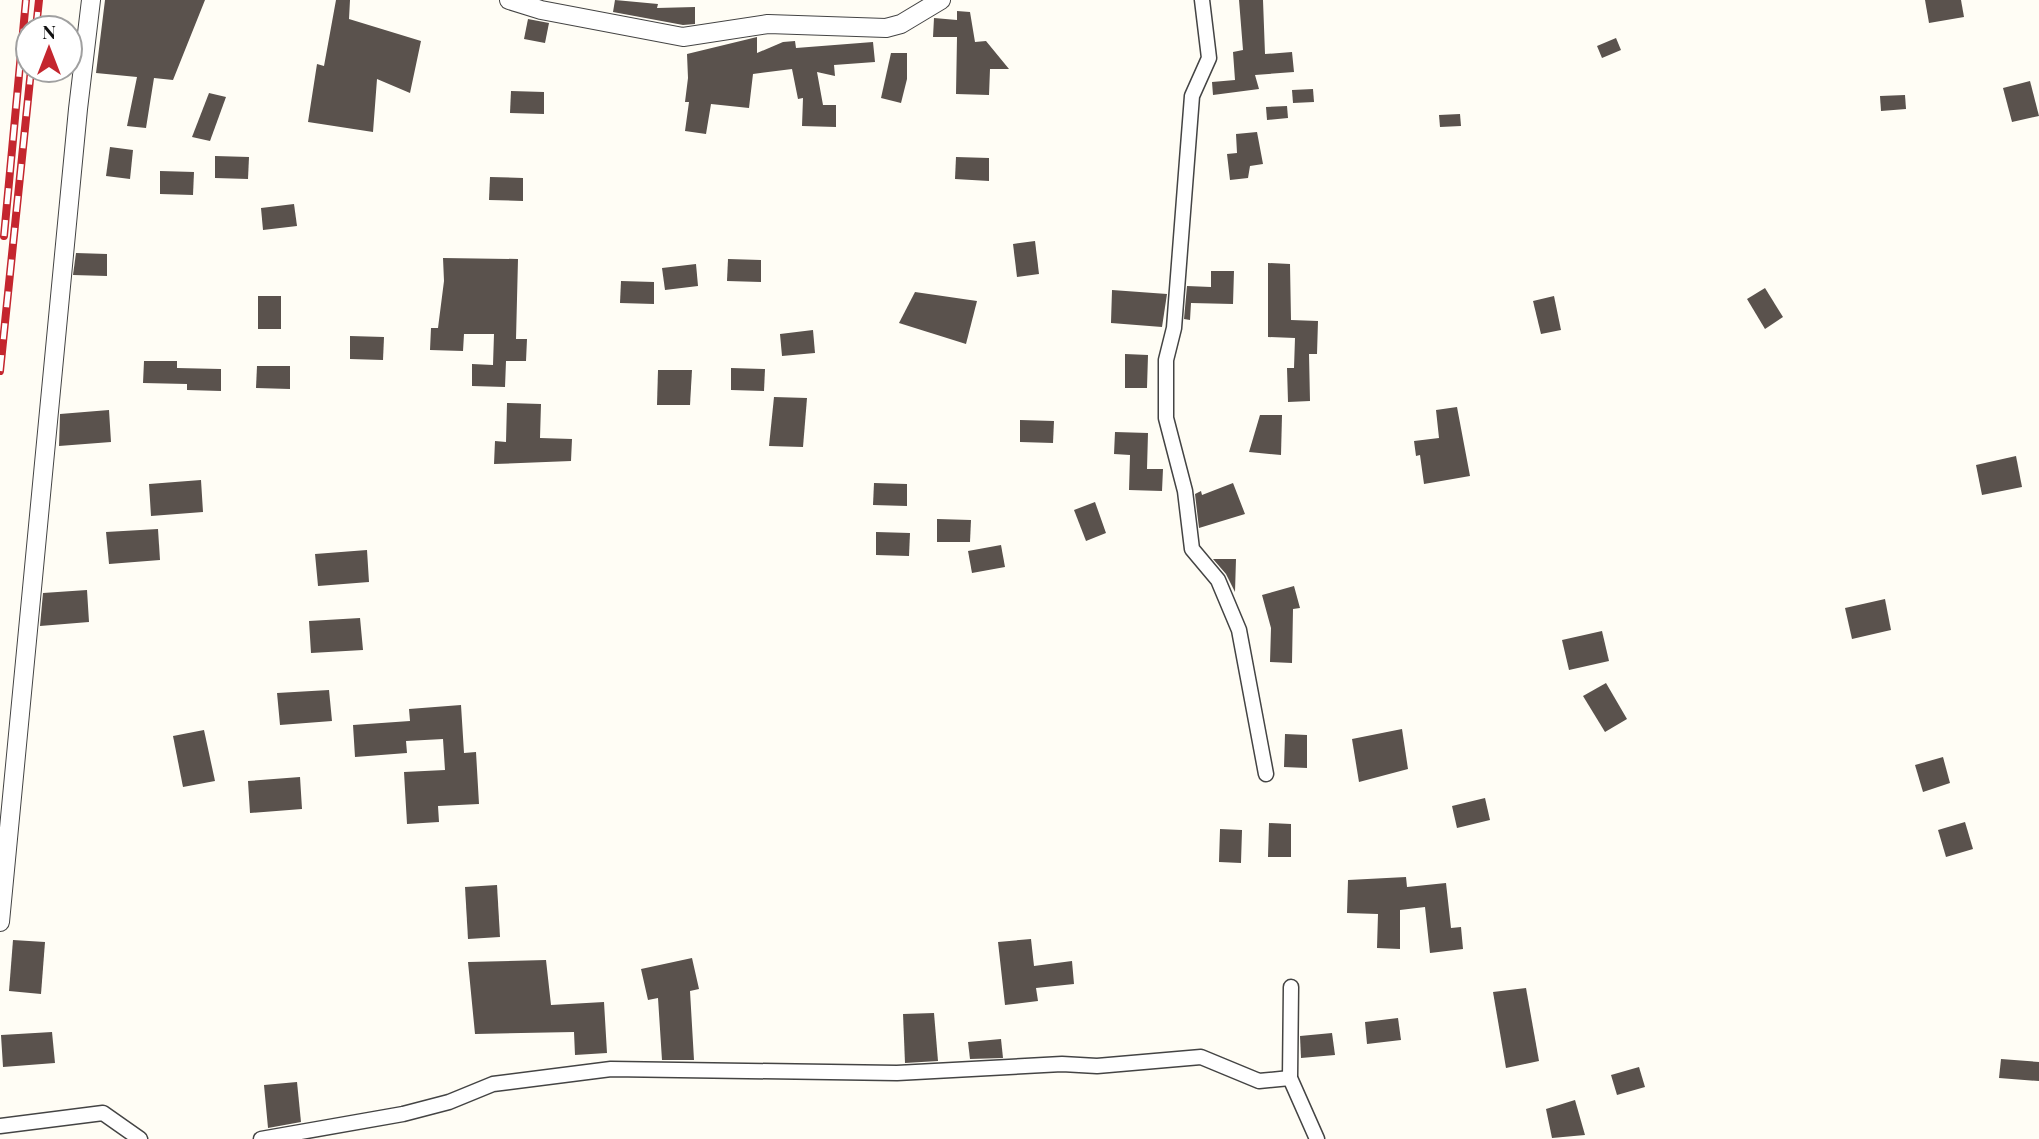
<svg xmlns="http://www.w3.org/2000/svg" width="2039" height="1139" viewBox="0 0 2039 1139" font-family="'Playfair Display',serif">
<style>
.building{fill:#5a524d}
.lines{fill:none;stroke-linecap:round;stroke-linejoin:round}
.minor-casing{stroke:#444;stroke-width:17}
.tertiary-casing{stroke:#444;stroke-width:20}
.minor{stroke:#fff;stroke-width:14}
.tertiary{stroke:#fff;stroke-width:18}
.rail-casing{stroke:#c4262e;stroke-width:8}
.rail{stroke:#fff;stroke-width:5;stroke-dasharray:16;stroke-linecap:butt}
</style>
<rect width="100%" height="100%" fill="#fffdf5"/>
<g class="building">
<polygon points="105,0 205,0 173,80 154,78 146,128 127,126 137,77 96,73"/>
<polygon points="336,0 350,0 349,19 421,41 410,93 377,79 373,132 308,122 317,64 324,66"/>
<polygon points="615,0 658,4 657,8 695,7 695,24 683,25 613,12"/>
<polygon points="1239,0 1263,0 1265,54 1292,52 1294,72 1255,75 1259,89 1213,95 1212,82 1235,80 1233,52 1243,50"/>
<polygon points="1925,0 1961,0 1964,17 1929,23"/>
<polygon points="957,11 970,12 975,42 986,41 1009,69 990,69 989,95 956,94 957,37 933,37 934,18 957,20"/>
<polygon points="528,19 549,23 545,43 524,39"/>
<polygon points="757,37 757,53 783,42 795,41 796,48 873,42 875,62 834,65 835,76 817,72 823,105 836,105 836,127 802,126 803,98 798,99 792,69 753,74 749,108 711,104 706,134 685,131 689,102 685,102 688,78 687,54"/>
<polygon points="1616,38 1621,50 1602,58 1597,46"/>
<polygon points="891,53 907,53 907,79 901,103 881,98"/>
<polygon points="2030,81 2039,116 2012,122 2003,88"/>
<polygon points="1313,89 1314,102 1293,103 1292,90"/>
<polygon points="511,91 544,92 544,114 510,113"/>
<polygon points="209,93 226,97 210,141 192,137"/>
<polygon points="1905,95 1906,109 1881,111 1880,96"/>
<polygon points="1287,106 1288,118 1267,120 1266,107"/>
<polygon points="1460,114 1461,126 1440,127 1439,115"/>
<polygon points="1257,132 1263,164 1250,166 1248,178 1230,180 1227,154 1237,153 1236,134"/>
<polygon points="110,147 133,150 130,179 106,176"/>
<polygon points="215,156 249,157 248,179 215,178"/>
<polygon points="956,157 989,158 989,181 955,179"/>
<polygon points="160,171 194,172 193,195 160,194"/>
<polygon points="490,177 523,178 523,201 489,200"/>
<polygon points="294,204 297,226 263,230 261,208"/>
<polygon points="1035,241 1039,274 1017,277 1013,244"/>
<polygon points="76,253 107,254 107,276 73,275"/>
<polygon points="443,258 518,259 516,339 527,339 526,361 506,361 505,387 472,386 472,364 493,365 494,334 464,334 463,351 430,350 431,328 438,328 444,281"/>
<polygon points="728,259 761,260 761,282 727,281"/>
<polygon points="1268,263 1290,264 1291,320 1318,321 1317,354 1309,354 1310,401 1288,402 1287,368 1294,368 1295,338 1268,337"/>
<polygon points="696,264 698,286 665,290 662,268"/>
<polygon points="1211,271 1234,271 1233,304 1191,303 1190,320 1184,319 1187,286 1211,287"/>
<polygon points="621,281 654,282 654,304 620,303"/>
<polygon points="1765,288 1783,317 1765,329 1747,299"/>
<polygon points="1112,290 1167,294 1162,327 1111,323"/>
<polygon points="915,292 977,301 966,344 899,323"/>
<rect x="258" y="296" width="23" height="33"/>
<polygon points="1554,296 1561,330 1541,334 1533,301"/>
<polygon points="813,330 815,353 782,356 780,334"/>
<polygon points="350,336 384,337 383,360 350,359"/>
<polygon points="1125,354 1148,355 1147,388 1125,388"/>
<polygon points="144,361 177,361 177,368 221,369 221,391 187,390 187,384 143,383"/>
<polygon points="257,366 290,366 290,389 256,388"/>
<polygon points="731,368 765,369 764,391 731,390"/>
<polygon points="658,370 692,370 690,405 657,405"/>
<polygon points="774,397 807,398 803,447 769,446"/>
<polygon points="507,403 541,404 540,438 572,439 571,461 494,464 495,441 506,442"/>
<polygon points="1457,407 1470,476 1424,484 1420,455 1416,456 1414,441 1439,438 1436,410"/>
<polygon points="109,410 111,442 59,446 60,414"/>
<polygon points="1260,415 1282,415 1281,455 1249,452"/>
<polygon points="1020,420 1054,421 1053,443 1020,442"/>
<polygon points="1115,432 1148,433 1147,469 1163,469 1162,491 1129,490 1130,455 1114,454"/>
<polygon points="2016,456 2022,487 1982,495 1976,465"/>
<polygon points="201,480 203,512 151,516 149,484"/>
<polygon points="874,483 907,484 907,506 873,505"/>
<polygon points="1233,483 1245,514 1199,528 1195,494 1201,491 1202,495"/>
<polygon points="1095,502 1106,533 1086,541 1074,510"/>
<polygon points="937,519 971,520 970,542 937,542"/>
<polygon points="158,529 160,560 109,564 106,532"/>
<polygon points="876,532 910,533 909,556 876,555"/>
<polygon points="1001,545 1005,567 972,573 968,551"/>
<polygon points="367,550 369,582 318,586 315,554"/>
<polygon points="1213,559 1236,559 1235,592 1226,574"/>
<polygon points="1294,586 1300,608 1293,609 1292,663 1270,662 1271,628 1262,595"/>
<polygon points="87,590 89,622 40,626 43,593"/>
<polygon points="1885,599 1891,630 1852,639 1845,608"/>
<polygon points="360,618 363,650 311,653 309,621"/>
<polygon points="1602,631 1609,661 1569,670 1562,640"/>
<polygon points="1606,683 1627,719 1605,732 1583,696"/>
<polygon points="329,690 332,721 280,725 277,693"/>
<polygon points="461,705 464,753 476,752 479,804 438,806 439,822 407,824 404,772 445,770 443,739 406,741 407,753 355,757 353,725 410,721 409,709"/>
<polygon points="1402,729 1408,769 1359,782 1352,739"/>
<polygon points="204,730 215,781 183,787 173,736"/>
<polygon points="1285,734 1307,735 1307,768 1284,767"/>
<polygon points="1943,757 1950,783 1923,792 1915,765"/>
<polygon points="300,777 302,809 250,813 248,781"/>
<polygon points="1485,798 1490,820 1457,828 1452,806"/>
<polygon points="1965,822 1973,849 1946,857 1938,830"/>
<polygon points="1269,823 1291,824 1291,857 1268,857"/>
<polygon points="1220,829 1242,830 1241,863 1219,862"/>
<polygon points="1406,877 1407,887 1446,883 1451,928 1461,927 1463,949 1430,953 1425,907 1400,910 1400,949 1377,948 1378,914 1347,913 1348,880"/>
<polygon points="497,885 500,937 468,939 465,887"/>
<polygon points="1031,939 1034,966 1072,961 1074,984 1036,988 1038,1001 1005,1005 998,942"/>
<polygon points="13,940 45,942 41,994 9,991"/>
<polygon points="692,958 699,989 690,991 694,1060 662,1060 658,998 648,1000 641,969"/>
<polygon points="546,960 551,1005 604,1002 607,1053 575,1055 574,1032 475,1034 468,962"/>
<polygon points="1526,988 1539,1061 1506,1068 1493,992"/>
<polygon points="934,1013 938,1061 905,1063 903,1014"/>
<polygon points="1398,1018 1401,1040 1367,1044 1365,1022"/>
<polygon points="52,1032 55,1063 3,1067 1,1035"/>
<polygon points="1332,1033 1335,1055 1301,1058 1300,1036"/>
<polygon points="1001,1039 1003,1058 970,1059 968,1042"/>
<polygon points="2001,1059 2039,1062 2039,1081 1999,1078"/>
<polygon points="1639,1067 1645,1087 1617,1095 1611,1075"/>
<polygon points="297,1082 301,1122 268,1128 264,1085"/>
<polygon points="1575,1100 1585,1135 1552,1138 1546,1109"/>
</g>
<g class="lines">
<g class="minor-casing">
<g id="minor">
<polyline points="1202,0 1209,58 1192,96 1174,328 1166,360 1166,418 1185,491 1192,549 1218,580 1239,630 1266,774"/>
<polyline points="1291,987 1290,1078 1317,1139"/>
<polyline points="0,1126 103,1113 140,1139"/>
<polyline points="261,1139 403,1114 449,1102 493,1084 611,1069 897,1073 1062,1064 1097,1066 1201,1057 1259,1081 1290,1078"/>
</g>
</g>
<g class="tertiary-casing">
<g id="tertiary">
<polyline points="509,0 541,10 683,37 768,24 886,28 901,24 941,0"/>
<polyline points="0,922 78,109 91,0"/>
</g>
</g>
<use href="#minor" class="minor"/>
<use href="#tertiary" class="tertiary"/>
<g class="rail-casing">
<g id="rail">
<polyline points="36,28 39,0"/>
<polyline points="4,236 26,0"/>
<polyline points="0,371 31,70"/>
</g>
</g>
<use href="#rail" class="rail"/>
</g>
<g transform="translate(49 49)"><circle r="33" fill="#ffffff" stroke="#a0a0a0" stroke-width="2"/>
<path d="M0-5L12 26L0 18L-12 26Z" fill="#c4262e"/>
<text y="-10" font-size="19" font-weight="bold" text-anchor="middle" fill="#111111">N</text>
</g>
</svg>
